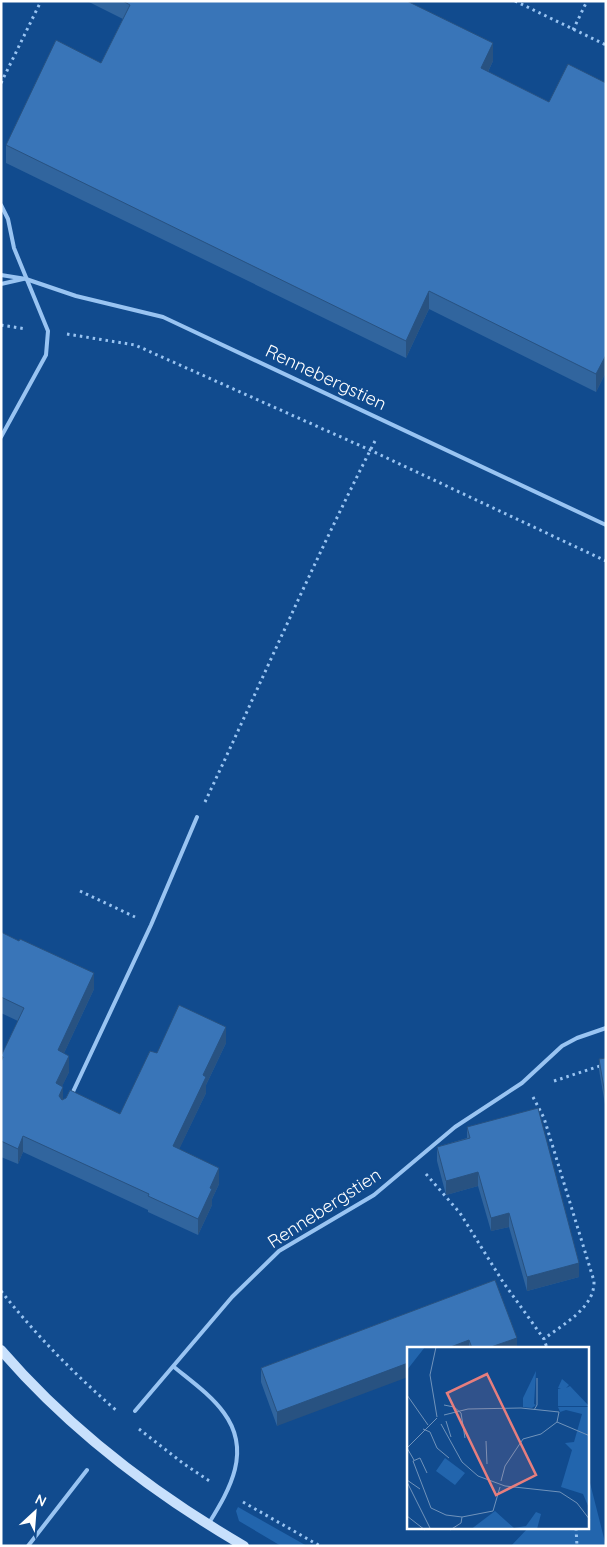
<svg xmlns="http://www.w3.org/2000/svg" width="607" height="1547" viewBox="0 0 607 1547" font-family="Quicksand,sans-serif">
<style>
.green{fill:#2265ad}
.lines{fill:none;stroke-linecap:round;stroke-linejoin:round}
.path{stroke:#99c4f2;stroke-width:3;stroke-dasharray:2.5 4;stroke-linecap:butt}
.service{stroke:#99c4f2;stroke-width:4}
.secondary{stroke:#c8e0fc;stroke-width:10}
.wall{fill:#31659e}
.shaded-wall{fill:#285281}
.building{fill:#3975b8;stroke:#285281}
.labels{text-anchor:middle;dominant-baseline:central;stroke-width:4.5;stroke-linejoin:round;paint-order:stroke}
.street-label{font-size:18px;fill:#fff;stroke:#114b8e}
.inset-road{fill:none;stroke:#7093bb;stroke-width:1}
.view{fill:#e67e7e;fill-opacity:0.15;stroke:#e67e7e;stroke-width:2.5}
.inset-edge{fill:none;stroke:#fff;stroke-width:2.5}
</style>
<rect width="100%" height="100%" fill="#114b8e"/>
<g class="green">
<polygon points="588,1475 606,1546 511,1546 528,1528 588,1528"/>
<polygon points="238,1507 307,1546 281,1546 276,1543 239,1521 236,1511"/>
</g>
<g class="lines">
<g class="path">
<polyline points="515,1 606,45"/>
<polyline points="573,30 587,1"/>
<polyline points="1,83 41,1"/>
<polyline points="1,325 26,329"/>
<polyline points="67,334 135,345 370,450 606,561"/>
<path d="M205 802C262 681 315 558 376 439"/>
<polyline points="80,891 135,917"/>
<polyline points="554,1081 606,1064"/>
<path d="M533 1097 544 1118 594 1281C595 1308 563 1324 544 1339"/>
<polyline points="426,1174 460,1213 503,1282 544,1339 547,1348"/>
<path d="M1 1291C36 1335 74 1374 117 1411"/>
<polyline points="139,1429 184,1464 211,1482"/>
<polyline points="243,1502 320,1546"/>
<polyline points="576,1528 577,1546"/>
</g>
<g class="service">
<polyline points="1,205 8,219 14,248 48,331 46,355 1,437"/>
<polyline points="1,275 26,279 76,296 163,317 606,525"/>
<polyline points="1,284 23,279"/>
<polyline points="71,1096 151,925 197,817"/>
<path d="M174 1367C191 1381 211 1395 224 1413 252 1451 230 1489 209 1523"/>
<polyline points="135,1411 232,1297 279,1251 374,1195 455,1127 522,1083 562,1046 577,1038 606,1028"/>
<polyline points="28,1546 87,1470"/>
</g>
<path class="secondary" d="M1 1350C70 1430 153 1493 244 1546"/>
</g>
<g class="wall">
<polygon points="87,1 407,1 493,61 488,72 549,102 606,83 606,372 596,392 429,309 406,358 6,163 6,145 101,63 123,19"/>
<polygon points="1,932 94,989 64,1053 69,1072 62,1086 63,1099 120,1114 157,1053 226,1043 206,1085 206,1093 179,1149 219,1184 212,1199 212,1205 198,1235 148,1212 148,1210 23,1152 18,1164 1,1157 1,1056 18,1021 1,1013"/>
<polygon points="606,1058 606,1110 599,1070 599,1059"/>
<polygon points="467,1127 579,1277 527,1291 509,1227 491,1231 478,1186 446,1195 437,1161 437,1147 467,1138"/>
<polygon points="495,1280 517,1348 408,1348 277,1426 261,1382 261,1368"/>
</g>
<g class="shaded-wall">
<polygon points="493,43 493,61 481,86 481,68"/>
<polygon points="429,291 429,309 406,358 406,341"/>
<polygon points="606,355 606,372 596,392 596,374"/>
<polygon points="94,973 94,989 58,1066 58,1050"/>
<polygon points="226,1027 226,1043 206,1085 206,1093 173,1162 173,1146 203,1075"/>
<polygon points="69,1056 69,1072 56,1099 56,1083"/>
<polygon points="63,1087 63,1103 59,1096"/>
<polygon points="23,1136 23,1152 18,1164 18,1149"/>
<polygon points="219,1168 219,1184 212,1199 212,1205 198,1235 198,1219 210,1188"/>
<polygon points="478,1172 478,1186 446,1195 446,1181"/>
<polygon points="509,1213 509,1227 491,1231 491,1218"/>
<polygon points="579,1263 579,1277 527,1291 527,1277"/>
<polygon points="517,1338 517,1348 488,1348"/>
<polygon points="469,1340 469,1348 448,1348"/>
<polygon points="408,1363 408,1377 277,1426 277,1412"/>
</g>
<g class="building">
<polygon points="123,1 407,1 493,43 481,68 549,102 568,64 606,83 606,355 596,374 429,291 406,341 6,145 56,40 101,63 130,5"/>
<polygon points="1,932 19,941 20,939 94,973 58,1050 69,1056 56,1083 63,1087 59,1096 62,1100 66,1098 70,1090 120,1114 150,1051 157,1053 179,1005 226,1027 203,1075 206,1077 173,1146 219,1168 210,1188 212,1189 198,1219 148,1196 149,1194 23,1136 18,1149 1,1141 1,1062 3,1057 1,1056 24,1008 1,997"/>
<polygon points="606,1058 606,1100 599,1059"/>
<polygon points="538,1108 579,1263 527,1277 509,1213 491,1218 478,1172 446,1181 437,1147 470,1138 467,1127"/>
<polygon points="495,1280 517,1338 488,1348 472,1348 469,1340 448,1348 408,1348 408,1363 277,1412 261,1368"/>
</g>
<g class="labels">
<g class="street-label">
<text transform="translate(326 377) rotate(25)">Rennebergstien</text>
<text transform="translate(324 1208) rotate(-33)">Rennebergstien</text>
</g>
</g>
<g transform="translate(407 1347)">
<rect width="182" height="182" fill="#114b8e"/>
<path d="M0 0H18L0 23ZM129 24 127 57 129 58 125 61 116 60V51ZM155 32 162 38 159 41 163 39 182 59H151V42H154L151 41ZM151 60H182V161L176 147 154 140 165 103 158 96 167 95 175 67 159 63 153 65ZM38 111 58 126 48 138 29 124ZM88 164 107 181 119 179 129 165 134 167 130 182 63 183Z" fill="#2265ad"/>
<path class="inset-road" d="M29 0 23 28 30 70M0 48 21 78M37 58 47 60 54 66 58 91M127 63 130 58V31M37 68 61 62 114 61 152 65 150 75M39 74 44 90M34 77 55 115 71 129 98 139 153 145 170 156 183 173M16 82 23 85 30 101 42 111M79 94 80 117M7 113 0 101 30 71M20 126 13 111 6 114 24 161 39 168 55 170 86 164 93 140M0 133 13 142M94 134 98 119 116 92 134 87 150 75 183 89M0 135 24 183M0 169 18 183M43 183 54 176 55 170"/>
<path class="view" d="M80 27 129 128 89 148 40 46Z"/>
<rect width="182" height="182" class="inset-edge"/>
</g>
<rect width="607" height="1547" fill="none" stroke="#ffffff" stroke-width="5"/>
<g transform="translate(35 1512) rotate(26)" stroke="#114b8e" stroke-width="4" paint-order="stroke">
<path d="M0-4L9 19L0 12L-9 19Z" fill="#ffffff"/>
<text y="-8" font-size="14" font-weight="bold" text-anchor="middle" fill="#ffffff">N</text>
</g>
</svg>
